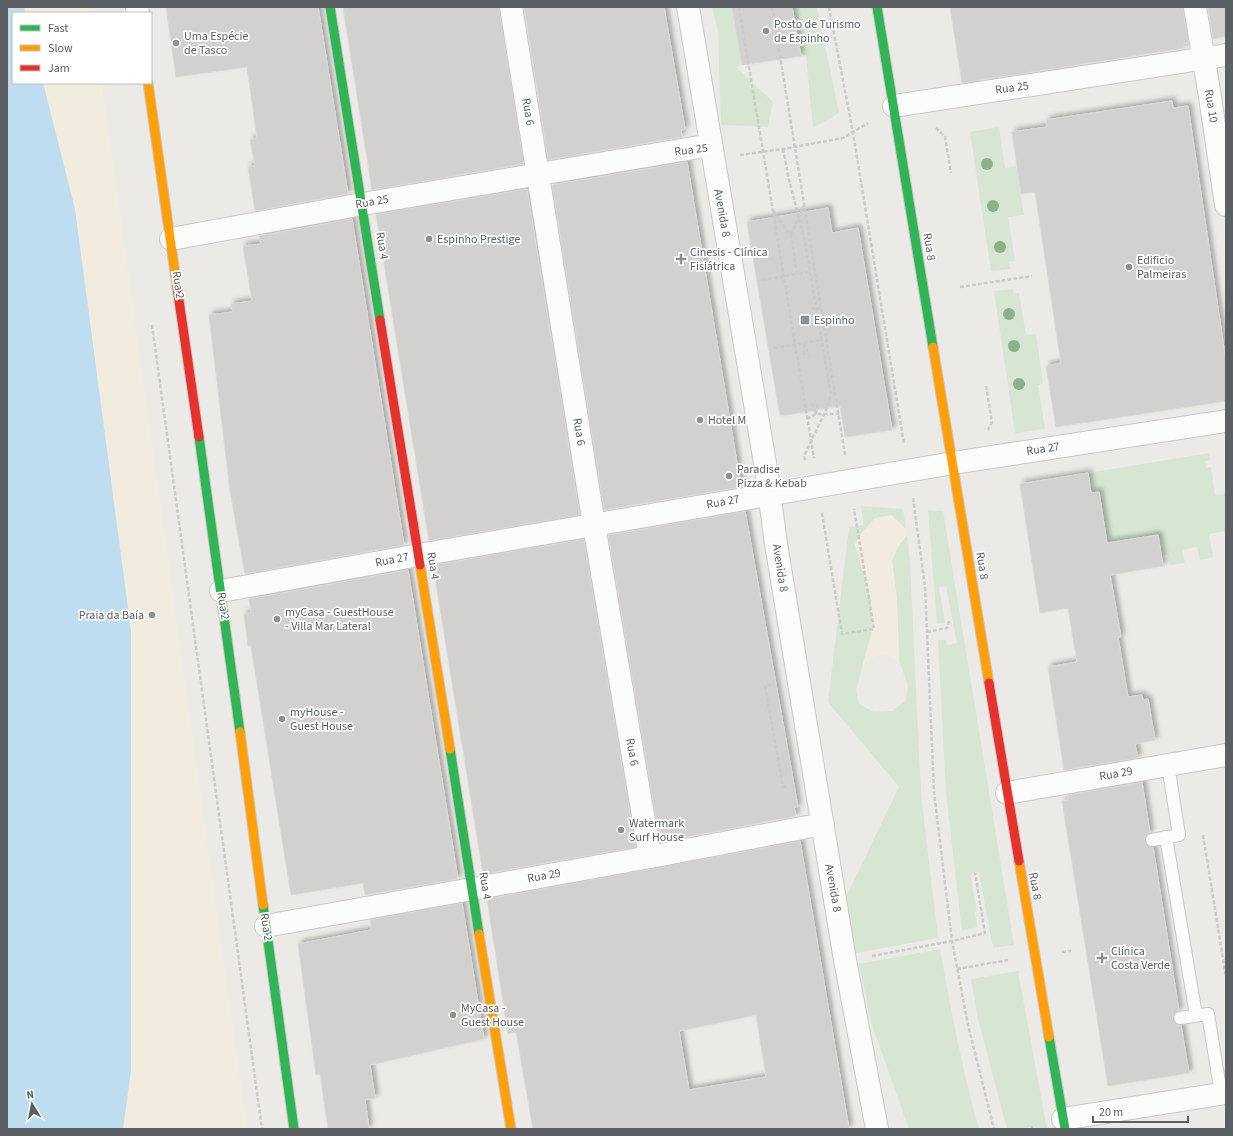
<svg xmlns="http://www.w3.org/2000/svg" width="1233" height="1136" viewBox="0 0 1233 1136" font-family="'Source Sans 3',sans-serif">
<style>
.green{fill:#d6e6d3}
.sand{fill:#f1ecdd}
.water{fill:#beddf0}
.building{fill:#d2d1cf;stroke:#dad9d6;fill-rule:evenodd;filter:url(#shadow)}
.lines{fill:none;stroke-linecap:round;stroke-linejoin:round}
.lane-casing{stroke:#c8c8c8;stroke-width:14}
.street-casing{stroke:#c8c8c8;stroke-width:24}
.fast-casing{stroke:#c8c8c7;stroke-width:11}
.slow-casing{stroke:#c8c8c7;stroke-width:11}
.jam-casing{stroke:#c8c8c7;stroke-width:11}
.path{stroke:#c9ccca;stroke-width:2.5;stroke-dasharray:4 2;stroke-linecap:butt}
.lane{stroke:#fcfcfb;stroke-width:12}
.street{stroke:#fcfcfb;stroke-width:22}
.fast{stroke:#30b455;stroke-width:9}
.slow{stroke:#ff9f0a;stroke-width:9}
.jam{stroke:#e5322d;stroke-width:9}
.tree{fill:#8cb08a}
.poi-dot{fill:#8e9091;stroke:#fff;stroke-width:1.5}
.labels{text-anchor:middle;dominant-baseline:central;stroke-width:3.5;stroke-linejoin:round;paint-order:stroke}
.poi-label{font-size:12px;fill:#5c5f63;stroke:#fff;text-anchor:start}
.street-label{font-size:12px;fill:#5c5f63;stroke:#fff}
</style>
<defs>
<filter id="shadow"><feDropShadow dx="3.5" dy="-3.5" stdDeviation="2" flood-color="#0004"/></filter>
</defs>
<rect width="100%" height="100%" fill="#ebeae6"/>
<g class="green">
<polygon points="712,7 732,7 742,65 736,67 773,102 768,127 721,125 718,30"/>
<polygon points="792,7 817,7 839,113 813,128 806,55 801,56"/>
<polygon points="999,127 1005,168 1016,166 1024,215 1008,217 1015,261 1009,262 1010,269 991,271 970,132"/>
<polygon points="1013,289 1014,294 1019,293 1026,335 1036,334 1043,384 1038,385 1045,429 1015,433 994,291"/>
<polygon points="1209,453 1210,460 1205,461 1206,468 1211,467 1215,495 1226,494 1226,531 1209,534 1213,557 1200,560 1197,547 1182,550 1185,563 1170,565 1168,555 1161,555 1158,535 1120,541 1109,553 1099,492 1091,493 1088,473"/>
<polygon points="861,506 903,509 906,529 891,515 855,544 871,600 872,631 856,690 859,704 874,712 893,711 906,700 908,685 899,661 897,599 892,561 898,547 907,535 910,562 921,794 938,938 856,953 845,899 899,787 828,702 849,527 864,525"/>
<polygon points="928,510 943,511 1014,945 993,948 979,872 970,874 977,912 975,912 977,927 962,931 946,793 938,640 946,640 947,645 957,643 946,586 939,587 945,623 937,623"/>
<path d="M940 949C951 1010 962 1070 979 1129H909L872 1025 859 964Z"/>
<polygon points="1018,971 1047,1129 1036,1129 1036,1126 1028,1127 1028,1129 1007,1129 978,1019 971,979"/>
</g>
<g class="sand">
<polygon points="24,7 91,7 92,13 25,13"/>
<polygon points="43,83 102,83 247,1129 123,1129 131,1070 131,631 75,209"/>
<path d="M891 515 906 529 907 535 898 547 892 561 897 599 899 661C880 651 878 654 862 667L872 631 871 600 855 544 862 532 875 518Z"/>
</g>
<polygon class="water" points="7,7 24,7 25,13 13,13 13,83 43,83 75,209 131,631 131,1070 123,1129 7,1129"/>
<g class="building">
<polygon points="166,7 318,7 348,194 255,211 248,167 255,166 250,140 257,138 247,67 176,77"/>
<polygon points="343,7 499,7 524,164 372,190"/>
<polygon points="524,7 664,7 685,129 681,130 682,137 548,160"/>
<polygon points="732,7 792,7 801,56 742,65"/>
<polygon points="950,7 1183,7 1188,43 1184,43 1184,48 962,83"/>
<polygon points="1208,7 1226,7 1226,36 1213,39"/>
<polygon points="1172,101 1173,108 1188,106 1226,362 1226,401 1056,427 1046,366 1061,363 1035,192 1021,194 1012,132 1047,127 1046,120"/>
<polygon points="687,162 741,487 604,510 552,185"/>
<polygon points="527,189 580,515 429,541 376,214"/>
<polygon points="828,208 832,233 858,228 892,430 845,437 840,406 780,416 747,222"/>
<polygon points="352,219 404,545 245,574 230,491 209,315 233,312 231,304 252,301 243,246 261,244 259,236"/>
<polygon points="1088,473 1091,493 1099,492 1107,543 1158,535 1163,566 1110,575 1121,637 1118,637 1128,697 1142,695 1143,700 1148,699 1155,740 1135,744 1138,758 1064,770 1048,667 1077,662 1068,608 1040,613 1020,484"/>
<polygon points="745,511 798,807 794,807 796,816 660,842 608,535"/>
<polygon points="584,539 636,847 483,874 433,565"/>
<polygon points="408,570 458,879 365,895 363,883 291,895 251,646 248,646 244,614 251,613 249,599"/>
<polygon points="1142,782 1150,833 1147,835 1145,841 1147,845 1153,847 1179,1011 1173,1015 1173,1019 1177,1025 1181,1025 1189,1073 1108,1086 1062,801 1068,800 1067,795"/>
<path d="M800 841 849 1129H533L516 1032 508 1034 487 899ZM756 1015 766 1077 689 1090 679 1031Z"/>
<polygon points="462,903 484,1039 370,1065 375,1098 365,1100 369,1129 328,1129 320,1074 316,1075 298,944 371,930 370,920"/>
</g>
<g class="lines">
<g class="lane-casing">
<g id="lane">
<polyline points="1166,837 1196,1015"/>
<polyline points="1152,840 1179,835 1168,765"/>
<polyline points="1180,1018 1208,1014 1221,1094"/>
</g>
</g>
<g class="street-casing">
<g id="street">
<polyline points="137,7 138,13"/>
<polyline points="511,7 594,525 650,857"/>
<polyline points="688,7 766,469 776,544 845,960 877,1129"/>
<polyline points="1195,7 1210,97 1226,205"/>
<polyline points="894,106 1226,55"/>
<polyline points="171,239 363,204 711,145"/>
<polyline points="221,591 419,555 953,463 1226,421"/>
<polyline points="1007,793 1226,755"/>
<polyline points="266,926 650,857 823,824"/>
<polyline points="1063,1119 1226,1093"/>
</g>
</g>
<g class="fast-casing">
<g id="fast">
<polyline points="330,7 380,320"/>
<polyline points="877,7 933,347"/>
<polyline points="199,437 240,732"/>
<polyline points="450,749 479,934"/>
<polyline points="263,905 294,1129"/>
<polyline points="1049,1037 1065,1129"/>
</g>
</g>
<g class="slow-casing">
<g id="slow">
<polyline points="148,83 177,287"/>
<polyline points="933,347 989,683"/>
<polyline points="420,565 450,749"/>
<polyline points="240,732 263,905"/>
<polyline points="1019,861 1049,1037"/>
<polyline points="479,934 511,1129"/>
</g>
</g>
<g class="jam-casing">
<g id="jam">
<polyline points="177,287 199,437"/>
<polyline points="380,320 420,565"/>
<polyline points="989,683 1019,861"/>
</g>
</g>
<g class="path">
<polyline points="739,7 814,458"/>
<polyline points="772,7 845,455"/>
<polyline points="829,7 853,133 904,444"/>
<polyline points="936,128 945,137 951,173"/>
<polyline points="783,149 789,180 804,237 831,395 827,408 804,456 805,461"/>
<polyline points="740,155 783,149 843,138 868,123"/>
<polyline points="773,210 791,236 797,274 810,272"/>
<polyline points="791,235 804,205"/>
<polyline points="762,280 797,274"/>
<polyline points="960,287 1032,276"/>
<polyline points="811,308 821,308"/>
<polyline points="152,325 262,1129"/>
<polyline points="804,343 810,358"/>
<polyline points="804,345 804,358"/>
<polyline points="774,348 821,340"/>
<polyline points="986,386 992,422 988,430"/>
<polyline points="812,403 816,414"/>
<polyline points="816,414 818,402"/>
<polyline points="807,419 816,414 839,414"/>
<polyline points="913,498 925,587 934,792 952,941 968,1025 994,1129"/>
<polyline points="822,513 842,634 874,629 854,509"/>
<polyline points="927,632 947,628 949,621"/>
<polyline points="771,685 765,686 783,787 787,786"/>
<polyline points="1203,835 1226,977"/>
<polyline points="1062,952 1071,951"/>
<polyline points="872,956 952,941 985,933 975,873"/>
<polyline points="957,969 1008,960"/>
<polyline points="1032,1126 1032,1129"/>
</g>
<use href="#lane" class="lane"/>
<use href="#street" class="street"/>
<use href="#fast" class="fast"/>
<use href="#slow" class="slow"/>
<use href="#jam" class="jam"/>
</g>
<g class="tree">
<circle cx="987" cy="164" r="6"/>
<circle cx="993" cy="206" r="6"/>
<circle cx="1000" cy="247" r="6"/>
<circle cx="1009" cy="314" r="6"/>
<circle cx="1014" cy="346" r="6"/>
<circle cx="1019" cy="384" r="6"/>
</g>
<g class="poi-dot">
<circle cx="766" cy="31" r="4"/>
<circle cx="176" cy="43" r="4"/>
<circle cx="429" cy="239" r="4"/>
<path d="M679 253h4v4h4v4h-4v4h-4v-4h-4v-4h4z"/>
<circle cx="1129" cy="267" r="4"/>
<rect x="800" y="315" width="10" height="10" rx="2"/>
<circle cx="700" cy="420" r="4"/>
<circle cx="729" cy="476" r="4"/>
<circle cx="152" cy="615" r="4"/>
<circle cx="277" cy="619" r="4"/>
<circle cx="282" cy="719" r="4"/>
<circle cx="621" cy="830" r="4"/>
<path d="M1100 952h4v4h4v4h-4v4h-4v-4h-4v-4h4z"/>
<circle cx="453" cy="1015" r="4"/>
</g>
<g class="labels">
<g class="poi-label">
<text x="774" y="24">Posto de Turismo<tspan x="774" dy="14">de Espinho</tspan></text>
<text x="184" y="36">Uma Espécie<tspan x="184" dy="14">de Tasco</tspan></text>
<text x="437" y="239">Espinho Prestige</text>
<text x="690" y="252">Cinesis - Clínica<tspan x="690" dy="14">Fisiátrica</tspan></text>
<text x="1137" y="260">Edificio<tspan x="1137" dy="14">Palmeiras</tspan></text>
<text x="814" y="320">Espinho</text>
<text x="708" y="420">Hotel M</text>
<text x="737" y="469">Paradise<tspan x="737" dy="14">Pizza &amp; Kebab</tspan></text>
<text x="285" y="612">myCasa - GuestHouse<tspan x="285" dy="14">- Villa Mar Lateral</tspan></text>
<text x="144" y="615" text-anchor="end">Praia da Baía</text>
<text x="290" y="712">myHouse -<tspan x="290" dy="14">Guest House</tspan></text>
<text x="629" y="823">Watermark<tspan x="629" dy="14">Surf House</tspan></text>
<text x="1111" y="951">Clínica<tspan x="1111" dy="14">Costa Verde</tspan></text>
<text x="461" y="1008">MyCasa -<tspan x="461" dy="14">Guest House</tspan></text>
</g>
<g class="street-label">
<text transform="translate(1012 88) rotate(-8)">Rua 25</text>
<text transform="translate(1211 106) rotate(81)">Rua 10</text>
<text transform="translate(528 112) rotate(81)">Rua 6</text>
<text transform="translate(691 150) rotate(-7)">Rua 25</text>
<text transform="translate(372 202) rotate(-10)">Rua 25</text>
<text transform="translate(722 213) rotate(80)">Avenida 8</text>
<text transform="translate(382 246) rotate(81)">Rua 4</text>
<text transform="translate(929 247) rotate(81)">Rua 8</text>
<text transform="translate(178 285) rotate(82)">Rua 2</text>
<text transform="translate(579 432) rotate(81)">Rua 6</text>
<text transform="translate(1043 449) rotate(-9)">Rua 27</text>
<text transform="translate(723 502) rotate(-10)">Rua 27</text>
<text transform="translate(392 560) rotate(-11)">Rua 27</text>
<text transform="translate(433 566) rotate(81)">Rua 4</text>
<text transform="translate(982 566) rotate(81)">Rua 8</text>
<text transform="translate(780 568) rotate(81)">Avenida 8</text>
<text transform="translate(223 606) rotate(82)">Rua 2</text>
<text transform="translate(632 752) rotate(80)">Rua 6</text>
<text transform="translate(1116 774) rotate(-10)">Rua 29</text>
<text transform="translate(544 876) rotate(-10)">Rua 29</text>
<text transform="translate(485 886) rotate(81)">Rua 4</text>
<text transform="translate(1035 886) rotate(80)">Rua 8</text>
<text transform="translate(833 888) rotate(80)">Avenida 8</text>
<text transform="translate(266 927) rotate(82)">Rua 2</text>
</g>
</g>
<rect width="1233" height="1136" fill="none" stroke="#5c5f63" stroke-width="16"/>
<rect x="12" y="12" width="140" height="72" fill="#ffffff" stroke="#bebfc1"/>
<rect x="20" y="25" width="20" height="6" fill="#30b455" stroke="#bebfc1"/>
<text x="48" y="32" font-size="12" fill="#5c5f63">Fast</text>
<rect x="20" y="45" width="20" height="6" fill="#ff9f0a" stroke="#bebfc1"/>
<text x="48" y="52" font-size="12" fill="#5c5f63">Slow</text>
<rect x="20" y="65" width="20" height="6" fill="#e5322d" stroke="#bebfc1"/>
<text x="48" y="72" font-size="12" fill="#5c5f63">Jam</text>
<g transform="translate(32 1104) rotate(350)" stroke="#ffffff" stroke-width="3" paint-order="stroke">
<path d="M0-3L7 15L0 10L-7 15Z" fill="#5c5f63"/>
<text y="-6" font-size="11" font-weight="bold" text-anchor="middle" fill="#5c5f63">N</text>
</g>
<path d="M1093 1116v6h95v-6" fill="none" stroke="#5c5f63" stroke-width="2"/>
<text x="1099" y="1116" font-size="12" fill="#5c5f63" stroke="#ffffff" stroke-width="3" paint-order="stroke">20 m</text>
</svg>
